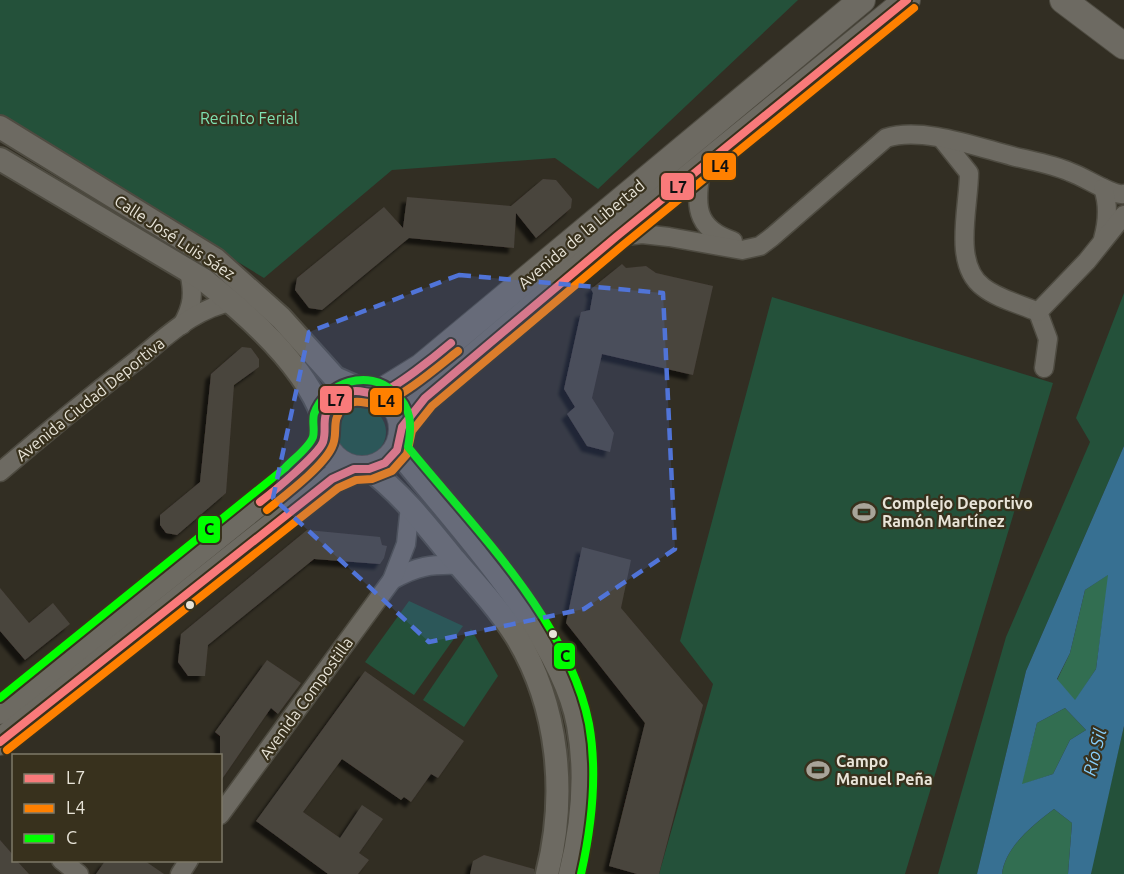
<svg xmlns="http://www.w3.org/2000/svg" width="1124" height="874" viewBox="0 0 1124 874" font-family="Ubuntu,sans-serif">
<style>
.green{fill:#24513a}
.forest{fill:#326e51}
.water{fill:#377092;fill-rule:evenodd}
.building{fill:#4a443d;filter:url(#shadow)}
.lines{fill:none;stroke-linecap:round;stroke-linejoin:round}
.minor-casing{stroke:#4e4b41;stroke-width:21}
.tertiary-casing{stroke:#4e4b41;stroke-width:26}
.secondary-casing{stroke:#4e4b41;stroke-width:28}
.minor{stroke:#6d6a62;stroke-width:18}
.tertiary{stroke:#6d6a62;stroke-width:22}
.secondary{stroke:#6d6a62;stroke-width:26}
.bus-1-casing{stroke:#38311d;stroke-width:12}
.bus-2-casing{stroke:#38311d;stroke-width:12}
.bus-3-casing{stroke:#38311d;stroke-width:12}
.bus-1{stroke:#f97a7a;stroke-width:8}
.bus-2{stroke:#ff8000;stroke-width:8}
.bus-3{stroke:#0f0;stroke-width:8}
.marked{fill:#5074d8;fill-opacity:0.2;stroke:#5074d8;stroke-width:4.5;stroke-dasharray:12 8;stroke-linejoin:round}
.bus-dot{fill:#e8e4d8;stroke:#38311d;stroke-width:2}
.labels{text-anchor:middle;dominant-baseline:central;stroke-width:4.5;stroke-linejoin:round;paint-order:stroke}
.park-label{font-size:16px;fill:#7fe3b3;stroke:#38311d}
.street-label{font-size:16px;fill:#e8e4d8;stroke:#38311d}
.poi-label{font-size:16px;font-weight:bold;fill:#e8e4d8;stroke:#38311d;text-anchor:start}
.water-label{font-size:18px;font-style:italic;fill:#87cdfa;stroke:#38311d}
.line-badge{stroke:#38311d;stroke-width:2}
.pale-badge-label{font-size:16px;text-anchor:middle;font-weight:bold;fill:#111}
</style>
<defs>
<filter id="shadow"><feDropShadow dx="-5.5" dy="5.5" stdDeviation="1.5" flood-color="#0009"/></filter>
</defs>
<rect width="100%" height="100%" fill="#322e23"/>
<g class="green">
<polygon points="0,0 798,0 598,189 555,158 392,170 264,278 0,117"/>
<polygon points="1124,293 1124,446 1026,671 977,874 938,874 1006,637 1090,442 1076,418"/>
<polygon points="772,297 1053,383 905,874 659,874 713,684 680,641"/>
<circle cx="361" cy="432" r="25"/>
<polygon points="409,601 463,626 414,695 365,662"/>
<polygon points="471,629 498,676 464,727 423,700"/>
<polygon points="1124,726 1124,874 1091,874 1092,865"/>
</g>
<g class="forest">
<polygon points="1109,574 1096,669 1075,701 1057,680 1070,653 1085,590"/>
<polygon points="1065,708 1086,730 1070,740 1053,774 1021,785 1037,723"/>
<path d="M1054 809 1072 823 1068 874H1002C1005 847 1034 824 1054 809Z"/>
</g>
<path class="water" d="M1124 446V726L1091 874H1068L1072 823 1054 809C1034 824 1005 847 1002 874H977L1026 671ZM1108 575 1096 669 1075 700 1057 679 1070 653 1085 590ZM1065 708 1086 730 1070 740 1053 774 1022 784 1037 723Z"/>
<g class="building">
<polygon points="543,179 556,180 572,199 571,208 536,238 516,213 514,248 409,238 322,310 309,308 295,290 297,278 384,207 403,228 407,197 511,206"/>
<polygon points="622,264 626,268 646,266 656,273 713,286 693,375 602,354 592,398 614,433 610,452 587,446 567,414 575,407 564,389 581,312 590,310 593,293 591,289"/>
<polygon points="242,347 251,348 259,359 259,367 234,385 226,493 177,535 166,533 160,525 160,515 200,482 211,374"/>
<polygon points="307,530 380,537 382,545 387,546 384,558 380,564 314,559 208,645 205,676 188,676 178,662 181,634"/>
<polygon points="582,547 631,560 621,608 703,705 659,874 637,874 609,866 645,723 566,623"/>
<polygon points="0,588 29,623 53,603 70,624 25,660 0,631"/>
<polygon points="267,660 301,683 278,714 271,708 220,782 220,736 215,732"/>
<polygon points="365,671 464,741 438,778 431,774 411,802 404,797 401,800 342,759 303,812 340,838 362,805 383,819 359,853 369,860 358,874 328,874 256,821"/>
<polygon points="0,840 14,856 14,861 17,861 29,874 0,874"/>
<polygon points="484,855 534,869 534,874 470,874 473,861"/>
<polygon points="105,861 145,861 164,874 96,874"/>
</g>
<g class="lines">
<g class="minor-casing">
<g id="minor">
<path d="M942 139 969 173C969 207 952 264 983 287 998 299 1020 304 1038 312L1048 339 1044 368"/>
<path d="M701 168C696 204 693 228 733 241"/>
<path d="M617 237 642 234 669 237 742 250 760 246 772 237 886 138C921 126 977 147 1012 156 1032 161 1052 164 1070 172 1085 177 1112 196 1124 194"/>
<path d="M1103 239C1108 221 1109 205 1103 188"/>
<polyline points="1038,312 1087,261 1124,215"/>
<path d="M182 325C193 306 194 293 189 272"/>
<path d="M0 472C43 435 87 399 132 364 162 341 194 307 233 302"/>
<path d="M392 580C417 566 431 564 459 565"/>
<polyline points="220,815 392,580 406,544 410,506"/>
<polyline points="61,860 79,874"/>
<polyline points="180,874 189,860"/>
</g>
</g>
<g class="tertiary-casing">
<g id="tertiary">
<polyline points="0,127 215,259 281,318 335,378 360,389"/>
<path d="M0 159 204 280C247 314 304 364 323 417"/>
<path d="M397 450C455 524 561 633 578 725 587 775 582 826 570 874"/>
<path d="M369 469C402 494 427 526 453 558 475 583 498 608 516 636 559 706 567 795 547 874"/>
</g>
</g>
<g class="secondary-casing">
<g id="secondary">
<polyline points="1063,0 1124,46"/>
<circle cx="362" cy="429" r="40"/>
<polyline points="379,393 421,367 862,0"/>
<polyline points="402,427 416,407 425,398 616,237 907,0"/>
<polyline points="0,711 292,476 323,442"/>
<polyline points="0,742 332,479 354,469"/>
</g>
</g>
<use href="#minor" class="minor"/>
<use href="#tertiary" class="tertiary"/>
<use href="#secondary" class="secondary"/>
<g class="bus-1-casing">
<g id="bus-1">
<path d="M260 502C273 492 318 455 323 442 328 427 318 416 336 400 355 383 365 396 379 393 394 390 438 354 451 343"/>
<polyline points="0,742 332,479 354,469 369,469 385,463 397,450 402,427 425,398 616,237 907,0"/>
</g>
</g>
<g class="bus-2-casing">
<g id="bus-2">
<path d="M267 510C284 496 323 467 332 447 339 434 330 420 343 408 356 395 368 407 382 403 403 397 440 365 458 351"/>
<polyline points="7,750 338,488 356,480 372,479 392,471 407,454 412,431 432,406 623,245 914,8"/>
</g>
</g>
<g class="bus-3-casing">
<path id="bus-3" d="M0 698 285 468C292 460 309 448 313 437 315 430 312 421 314 414 325 382 369 368 394 392 412 408 412 425 408 447 472 526 569 621 589 724 598 774 592 825 581 874"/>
</g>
<use href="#bus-1" class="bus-1"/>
<use href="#bus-2" class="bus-2"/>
<use href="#bus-3" class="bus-3"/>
</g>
<path class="marked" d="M459 275 663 293 675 549 584 609 429 642 273 498 309 332Z"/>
<defs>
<g id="stadium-bare" transform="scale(1.8)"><path d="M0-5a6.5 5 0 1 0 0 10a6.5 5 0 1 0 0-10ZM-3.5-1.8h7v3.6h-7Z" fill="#a8a499" stroke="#38311d" stroke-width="2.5" paint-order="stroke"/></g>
</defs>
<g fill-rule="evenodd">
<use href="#stadium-bare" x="864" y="512"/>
<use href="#stadium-bare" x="818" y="770"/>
</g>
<g class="bus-dot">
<circle cx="190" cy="605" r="5"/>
<circle cx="553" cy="634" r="5"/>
</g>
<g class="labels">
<g class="park-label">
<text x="249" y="118">Recinto Ferial</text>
</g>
<g class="street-label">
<text transform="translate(581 234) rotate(-40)">Avenida de la Libertad</text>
<text transform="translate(175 237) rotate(33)">Calle José Luis Sáez</text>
<text transform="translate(90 399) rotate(-39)">Avenida Ciudad Deportiva</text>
<text transform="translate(306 698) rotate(-54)">Avenida Compostilla</text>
</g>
<g class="poi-label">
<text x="882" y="503">Complejo Deportivo<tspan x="882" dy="18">Ramón Martínez</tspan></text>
<text x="836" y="761">Campo<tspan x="836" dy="18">Manuel Peña</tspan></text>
</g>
<g class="water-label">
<text transform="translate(1094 752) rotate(-76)">Río Sil</text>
</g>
</g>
<g class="line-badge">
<rect x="702" y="152" width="35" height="29" rx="6" fill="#ff8000"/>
<rect x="660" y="172" width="35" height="29" rx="6" fill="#f97a7a"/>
<rect x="319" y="385" width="34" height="29" rx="6" fill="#f97a7a"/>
<rect x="369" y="387" width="34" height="29" rx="6" fill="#ff8000"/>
<rect x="197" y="515" width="24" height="29" rx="6" fill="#0f0"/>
<rect x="553" y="642" width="23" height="28" rx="6" fill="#0f0"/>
</g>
<g class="pale-badge-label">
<text x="720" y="172">L4</text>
<text x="678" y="193">L7</text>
<text x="336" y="406">L7</text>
<text x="386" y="407">L4</text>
<text x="209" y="535">C</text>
<text x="565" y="662">C</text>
</g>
<rect x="12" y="754" width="210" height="108" fill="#38311d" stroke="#7e7968" stroke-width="1.5"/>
<rect x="24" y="774" width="30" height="9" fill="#f97a7a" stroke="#7e7968" stroke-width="1.5"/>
<text x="66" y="784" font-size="18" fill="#e8e4d8">L7</text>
<rect x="24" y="804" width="30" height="9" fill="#ff8000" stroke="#7e7968" stroke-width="1.5"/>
<text x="66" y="814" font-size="18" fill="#e8e4d8">L4</text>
<rect x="24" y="834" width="30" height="9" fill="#00ff00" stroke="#7e7968" stroke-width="1.5"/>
<text x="66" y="844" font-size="18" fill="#e8e4d8">C</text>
</svg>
